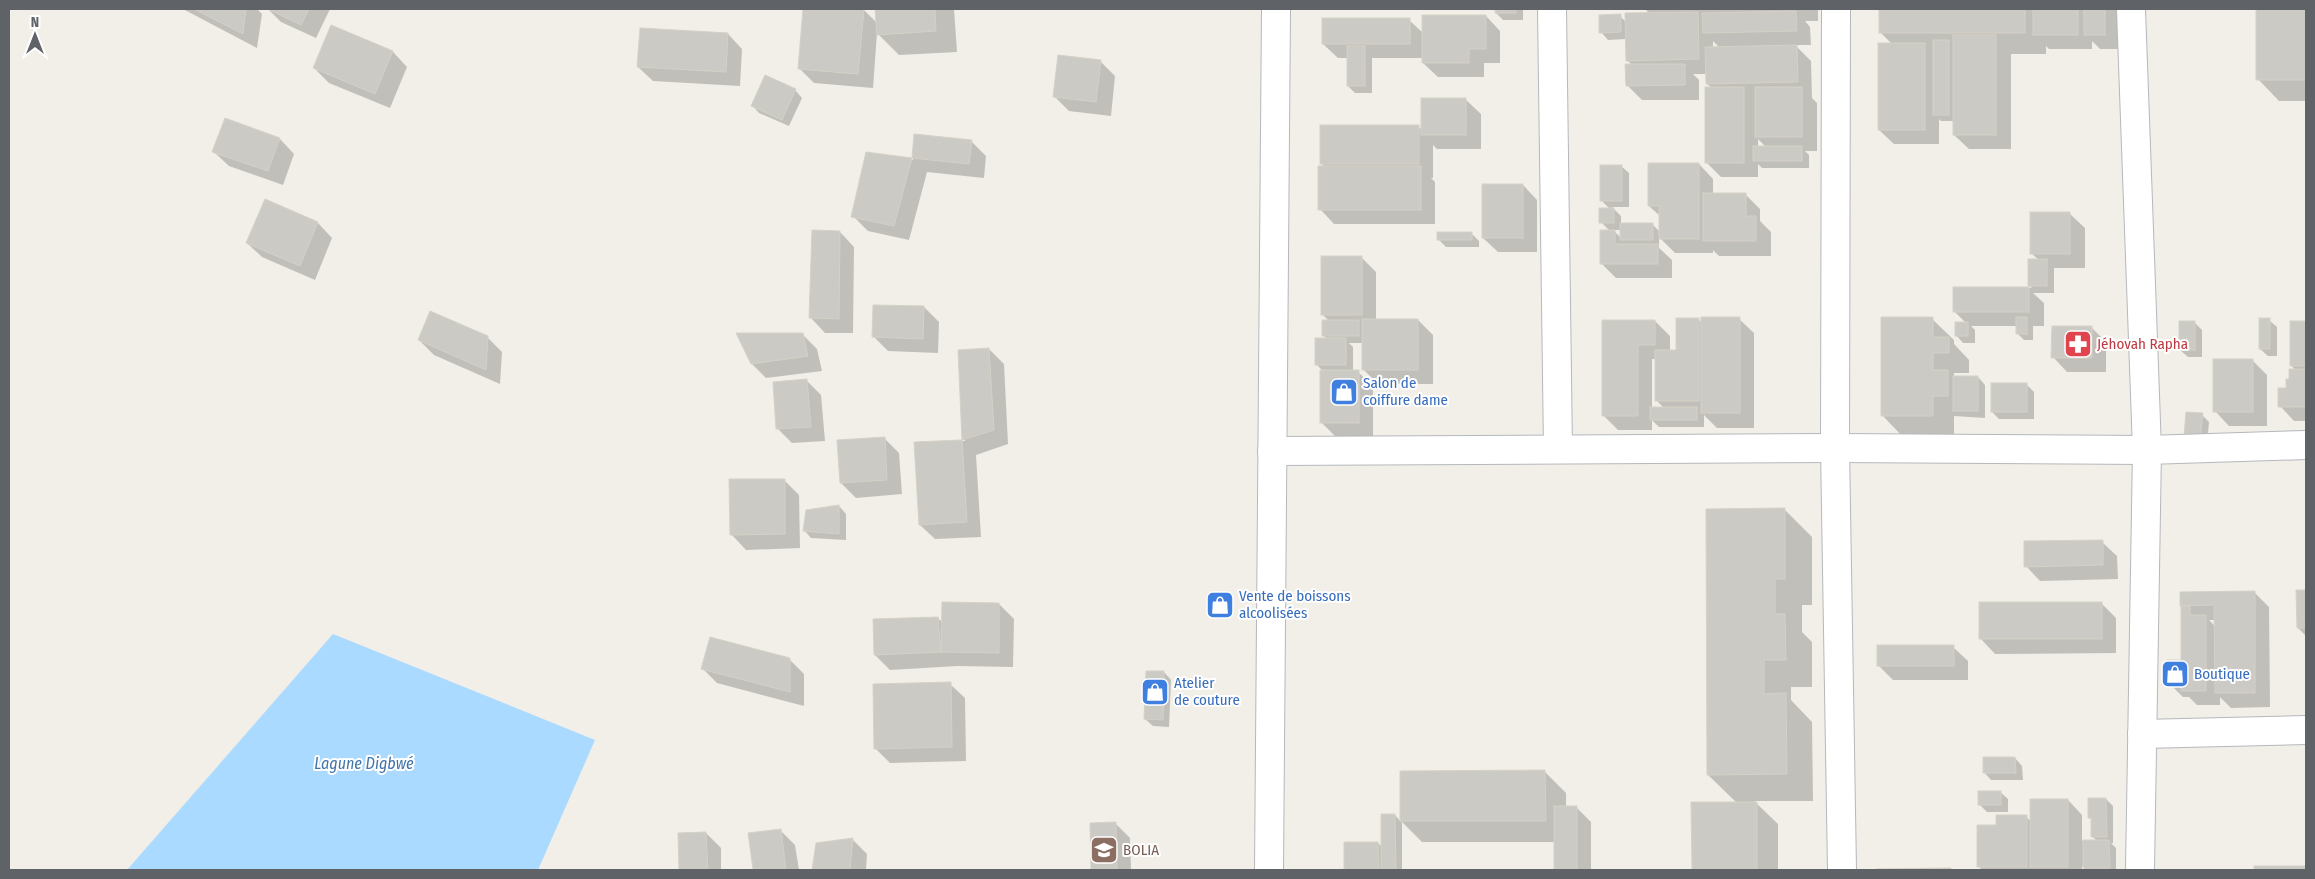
<svg xmlns="http://www.w3.org/2000/svg" width="2315" height="879" viewBox="0 0 2315 879" font-family="'Fira Sans Condensed',sans-serif">
<style>
.water{fill:#aadaff}
.shadow{fill:#0003;fill-rule:evenodd}
.building{fill:#cccac5;stroke:#d6d1c6}
.lines{fill:none;stroke-linecap:round;stroke-linejoin:round}
.street-casing{stroke:#b5b8bc;stroke-width:30}
.street{stroke:#fff;stroke-width:28}
.labels{text-anchor:middle;dominant-baseline:central;stroke-width:4;stroke-linejoin:round;paint-order:stroke}
.health-label{font-size:15px;fill:#be3a42;stroke:#fff;text-anchor:start}
.shop-label{font-size:15px;fill:#366cbe;stroke:#fff;text-anchor:start}
.education-label{font-size:15px;fill:#785e54;stroke:#fff;text-anchor:start}
.water-label{font-size:16px;font-style:italic;fill:#4174aa;stroke:#fff}
</style>
<rect width="100%" height="100%" fill="#f1efe8"/>
<polygon class="water" points="333,634 595,740 538,870 127,870"/>
<g class="shadow">
<polygon points="183,9 257,9 262,14 257,48"/>
<polygon points="268,9 330,9 316,38 281,22"/>
<polygon points="804,9 863,9 877,23 876,9 954,9 957,52 899,55 877,33 873,88 814,83 799,68"/>
<polygon points="1496,9 1523,9 1523,20 1503,20 1496,13"/>
<path d="M1645 9H1818V21H1805L1810 27 1811 45H1795L1811 61 1812 98 1817 103V151H1805L1809 155V168H1762L1758 164V177H1721L1707 163 1712 88 1707 84V74H1693L1699 80V100H1642L1627 85 1632 65 1627 60 1626 39 1608 40 1601 32 1620 16 1626 22 1650 14ZM1713 41 1720 48 1713 49ZM1758 139 1767 148H1758Z"/>
<polygon points="1880,9 2119,9 2119,49 2100,49 2092,41 2092,49 2049,49 2046,46 2046,54 2011,54 2011,149 1969,149 1954,135 1954,121 1941,121 1939,119 1939,144 1894,144 1879,130 1892,44 1880,32"/>
<polygon points="2258,9 2306,9 2306,101 2279,101 2258,79"/>
<polygon points="1486,16 1500,31 1500,63 1484,63 1484,77 1438,77 1423,63 1423,58 1372,58 1372,93 1355,93 1348,86 1348,58 1338,58 1323,44 1409,20 1423,33"/>
<polygon points="331,27 393,52 407,67 390,108 329,83 314,68"/>
<polygon points="728,34 742,49 740,86 653,81 638,67"/>
<polygon points="1100,61 1115,76 1111,116 1069,111 1055,97"/>
<polygon points="795,90 802,98 789,126 759,113 752,105"/>
<polygon points="1466,100 1481,114 1481,149 1437,149 1433,145 1433,178 1431,178 1435,182 1435,224 1334,224 1320,209 1325,168 1321,163 1418,126 1422,130"/>
<polygon points="915,135 971,141 986,156 984,178 927,172 909,240 868,231 853,216 867,153 913,160"/>
<polygon points="280,139 294,154 283,185 229,166 214,152"/>
<path d="M1699 164 1713 179V194H1745L1760 209V221L1771 232V256H1719L1713 250V253H1675L1659 237V248L1672 260V278H1616L1601 263 1610 231 1601 222 1610 209 1601 200 1621 166 1629 173V207H1612L1621 216V224H1652L1660 232V216L1649 206ZM1613 230H1621V238Z"/>
<polygon points="1523,185 1537,200 1537,252 1498,252 1483,238"/>
<polygon points="266,201 318,223 332,238 315,280 262,257 247,243"/>
<polygon points="2070,214 2085,228 2085,268 2054,268 2054,293 2033,293 2044,303 2044,326 2033,326 2033,340 2024,340 2017,333 2017,326 1971,326 1975,330 1975,343 1963,343 1956,335 1966,323 1954,311 1954,288 2032,288 2029,286 2039,260 2031,253"/>
<polygon points="840,232 854,247 853,333 825,333 811,318"/>
<polygon points="1472,234 1479,241 1479,247 1446,247 1439,240"/>
<polygon points="1361,257 1376,272 1376,320 1418,320 1433,335 1433,384 1378,384 1363,369 1363,343 1349,343 1353,347 1353,372 1358,372 1373,386 1373,437 1336,437 1321,422 1324,372 1316,364 1327,339 1323,335 1329,321 1322,314"/>
<polygon points="924,307 939,322 938,353 888,351 873,336"/>
<path d="M1698 319 1702 323 1739 319 1754 333V428H1717L1704 415V427H1659L1652 420V430H1618L1603 415V321H1655L1670 336V352H1677ZM1652 359H1657V401L1664 408H1652Z"/>
<polygon points="1932,319 1954,340 1954,344 1969,360 1969,373 1954,373 1954,377 1978,377 1985,385 1985,418 1954,416 1954,437 1903,437 1882,415"/>
<polygon points="2269,320 2277,327 2277,356 2268,356 2260,349"/>
<polygon points="2291,322 2306,322 2306,421 2294,421 2280,406 2295,370 2291,365"/>
<polygon points="2195,323 2202,330 2202,357 2188,357 2180,350"/>
<polygon points="2092,328 2106,342 2106,372 2067,372 2053,357"/>
<polygon points="802,334 817,349 822,371 766,378 752,364"/>
<polygon points="487,337 502,352 500,384 434,355 419,340"/>
<polygon points="989,349 1004,364 1008,444 976,455 981,537 935,539 920,525 916,443 965,441 964,439"/>
<polygon points="2253,361 2267,375 2267,426 2229,426 2215,411"/>
<polygon points="806,380 821,395 825,441 792,443 778,429"/>
<polygon points="2027,385 2034,392 2034,419 1999,419 1992,412"/>
<polygon points="2202,415 2209,422 2207,445 2192,444"/>
<polygon points="884,438 899,453 902,494 856,498 841,483"/>
<polygon points="784,480 799,495 800,548 746,550 732,535"/>
<polygon points="839,506 846,514 846,540 811,538 804,530"/>
<polygon points="1785,510 1812,537 1812,605 1802,605 1802,632 1812,642 1812,687 1791,687 1791,700 1812,722 1813,801 1754,801 1778,824 1778,870 1693,870 1693,804 1737,803 1708,775"/>
<polygon points="2102,542 2117,556 2118,579 2040,581 2026,566"/>
<polygon points="2298,591 2306,591 2306,636 2298,628"/>
<path d="M2254 592 2269 607 2270 707 2231 708 2220 697V705H2197L2189 697H2183L2168 682 2183 662 2181 593ZM2209 620H2216V627Z"/>
<polygon points="2101,603 2116,618 2116,653 1995,654 1981,639"/>
<polygon points="999,604 1014,619 1013,667 957,666 890,670 875,655 938,618 943,623"/>
<polygon points="1953,647 1968,661 1968,680 1893,680 1879,666"/>
<polygon points="789,659 804,674 804,706 717,683 703,669"/>
<polygon points="1164,672 1171,680 1169,727 1153,726 1145,719"/>
<polygon points="950,684 965,698 966,761 890,763 875,748"/>
<polygon points="2015,758 2022,766 2023,780 1991,780 1984,772"/>
<polygon points="1544,771 1566,793 1566,807 1576,807 1591,822 1591,870 1556,870 1555,842 1422,842 1402,822 1402,870 1345,870 1345,843 1378,843 1382,847 1395,815 1401,822 1401,772"/>
<polygon points="2000,792 2008,799 2008,812 1987,812 1980,805"/>
<polygon points="2106,799 2113,806 2113,843 2111,843 2116,848 2116,870 2086,870 2082,866 2082,870 1982,870 1978,866 1998,826 2026,817 2032,822 2068,800 2082,815 2082,841 2097,841 2092,836 2092,820 2089,817"/>
<polygon points="1115,823 1130,838 1131,870 1093,870 1091,824"/>
<polygon points="780,830 795,845 799,870 756,870 754,868"/>
<polygon points="706,833 721,848 721,870 680,870 679,834"/>
<polygon points="852,839 867,854 866,870 814,870 817,844"/>
<rect x="2255" y="867" width="51" height="3"/>
</g>
<g class="building">
<polygon points="194,9 246,9 243,34"/>
<polygon points="268,9 309,9 301,25"/>
<polygon points="803,9 864,9 858,74 798,69"/>
<polygon points="875,9 935,9 936,31 877,35"/>
<rect x="1495" y="9" width="21" height="4"/>
<rect x="1879" y="9" width="146" height="24"/>
<rect x="2033" y="9" width="45" height="26"/>
<rect x="2084" y="9" width="21" height="26"/>
<rect x="2256" y="9" width="50" height="71"/>
<polygon points="1796,11 1797,31 1703,33 1702,13"/>
<polygon points="1698,12 1699,59 1626,61 1625,13"/>
<polygon points="1621,14 1621,32 1599,33 1599,15"/>
<polygon points="1422,15 1486,15 1486,49 1469,49 1469,63 1422,63"/>
<rect x="1322" y="18" width="88" height="26"/>
<polygon points="331,25 393,51 375,94 313,68"/>
<polygon points="640,28 728,33 726,72 637,67"/>
<rect x="1953" y="35" width="43" height="100"/>
<rect x="1933" y="40" width="16" height="75"/>
<rect x="1878" y="43" width="47" height="87"/>
<polygon points="1797,45 1798,82 1706,84 1705,47"/>
<rect x="1347" y="46" width="18" height="40"/>
<polygon points="1058,55 1101,60 1096,102 1053,97"/>
<polygon points="1625,64 1685,64 1685,85 1626,86"/>
<polygon points="765,75 796,89 782,120 751,106"/>
<rect x="1705" y="87" width="39" height="76"/>
<rect x="1755" y="87" width="47" height="50"/>
<rect x="1421" y="98" width="45" height="37"/>
<polygon points="225,118 280,138 268,171 212,152"/>
<rect x="1320" y="125" width="99" height="39"/>
<polygon points="914,134 972,140 969,164 912,158"/>
<rect x="1753" y="146" width="49" height="15"/>
<polygon points="866,152 912,158 894,226 851,217"/>
<polygon points="1648,163 1699,163 1699,239 1659,239 1659,206 1648,206"/>
<rect x="1600" y="165" width="22" height="36"/>
<rect x="1318" y="166" width="103" height="44"/>
<rect x="1482" y="184" width="41" height="54"/>
<polygon points="1703,193 1746,193 1746,216 1756,216 1756,241 1703,241"/>
<polygon points="265,199 318,222 300,266 246,243"/>
<rect x="1599" y="208" width="15" height="15"/>
<rect x="2030" y="212" width="40" height="42"/>
<rect x="1620" y="223" width="33" height="17"/>
<polygon points="812,230 840,231 839,319 809,318"/>
<polygon points="1600,230 1615,230 1615,244 1658,244 1658,264 1600,264"/>
<rect x="1437" y="232" width="35" height="8"/>
<rect x="1321" y="256" width="41" height="59"/>
<rect x="2028" y="259" width="19" height="27"/>
<rect x="1953" y="287" width="76" height="25"/>
<polygon points="873,305 924,306 923,339 872,337"/>
<polygon points="430,311 488,336 486,370 418,340"/>
<rect x="1701" y="317" width="39" height="96"/>
<polygon points="1881,317 1933,317 1933,337 1949,337 1949,353 1933,353 1933,370 1948,370 1948,396 1933,396 1933,416 1881,416"/>
<rect x="2016" y="317" width="11" height="17"/>
<polygon points="1676,318 1699,318 1699,401 1655,401 1655,350 1676,350"/>
<rect x="2259" y="318" width="11" height="31"/>
<rect x="1362" y="319" width="56" height="51"/>
<rect x="1322" y="320" width="37" height="16"/>
<polygon points="1602,320 1655,320 1655,345 1638,345 1638,416 1602,416"/>
<rect x="2179" y="321" width="16" height="29"/>
<rect x="2290" y="321" width="16" height="45"/>
<rect x="1955" y="322" width="13" height="14"/>
<polygon points="2052,326 2092,326 2092,358 2051,358"/>
<polygon points="736,333 803,333 808,356 751,364"/>
<rect x="1315" y="338" width="31" height="27"/>
<polygon points="989,348 994,430 962,440 958,350"/>
<rect x="2213" y="359" width="40" height="53"/>
<polygon points="2289,369 2306,369 2306,407 2278,407 2278,388 2286,388 2286,379 2289,379"/>
<rect x="1320" y="370" width="39" height="53"/>
<rect x="1953" y="376" width="25" height="35"/>
<polygon points="807,379 811,427 776,429 773,382"/>
<rect x="1991" y="383" width="36" height="29"/>
<rect x="1650" y="407" width="47" height="13"/>
<polygon points="2186,412 2203,413 2200,439 2184,437"/>
<polygon points="885,437 887,480 840,483 837,440"/>
<polygon points="962,440 967,522 919,525 914,442"/>
<polygon points="729,479 785,479 785,534 730,535"/>
<polygon points="839,505 839,534 803,531 806,510"/>
<polygon points="1785,508 1785,579 1775,579 1775,614 1785,614 1786,660 1764,660 1764,694 1786,693 1787,774 1707,775 1706,509"/>
<polygon points="2103,540 2103,565 2024,567 2024,541"/>
<polygon points="2296,590 2306,590 2306,628 2297,628"/>
<polygon points="2255,591 2255,693 2215,693 2214,605 2180,606 2180,592"/>
<polygon points="942,602 999,603 999,653 941,652"/>
<rect x="1979" y="602" width="123" height="37"/>
<polygon points="2181,606 2190,606 2190,615 2206,615 2206,691 2181,691 2181,683 2167,683 2167,660 2181,660"/>
<polygon points="938,617 941,652 874,655 873,619"/>
<polygon points="710,637 790,658 790,692 701,669"/>
<rect x="1877" y="645" width="77" height="21"/>
<polygon points="1146,671 1164,671 1163,720 1144,719"/>
<polygon points="951,682 952,747 874,749 873,684"/>
<polygon points="1983,757 2015,757 2016,773 1983,773"/>
<polygon points="1545,770 1546,821 1400,821 1400,771"/>
<rect x="1978" y="791" width="23" height="14"/>
<polygon points="2088,798 2106,798 2107,837 2091,837 2091,818 2088,818"/>
<rect x="2030" y="799" width="38" height="68"/>
<polygon points="1691,802 1757,802 1757,870 1692,870"/>
<rect x="1554" y="806" width="23" height="64"/>
<polygon points="1381,814 1395,814 1396,870 1381,870"/>
<polygon points="1996,815 2027,815 2027,867 1977,867 1977,825 1996,825"/>
<polygon points="1116,822 1117,870 1091,870 1090,823"/>
<polygon points="781,829 786,870 753,869 748,833"/>
<polygon points="706,832 708,870 679,870 678,833"/>
<polygon points="853,838 850,870 812,870 816,843"/>
<polygon points="2083,840 2109,840 2110,868 2083,868"/>
<polygon points="1344,842 1378,842 1379,870 1344,870"/>
<rect x="2254" y="866" width="52" height="4"/>
<polygon points="1951,868 1951,870 1876,870 1876,869"/>
</g>
<g class="lines">
<g class="street-casing">
<g id="street">
<polyline points="1552,9 1558,449"/>
<polyline points="1836,9 1835,448 1842,870"/>
<polyline points="2131,9 2147,450 2140,870"/>
<polyline points="1272,451 1835,448 2147,450 2306,445"/>
<polyline points="2142,734 2306,730"/>
<polyline points="1269,870 1276,9"/>
</g>
</g>
<use href="#street" class="street"/>
</g>
<defs>
<g id="pharmacy-square" transform="scale(1.4375)"><rect x="-9" y="-9" width="18" height="18" rx="4" fill="#e0444e" stroke="#fff"/><path d="M-2-6h4v4h4v4h-4v4h-4v-4h-4v-4h4Z" fill="#fff"/></g>
<g id="shop-square" transform="scale(1.4375)"><rect x="-9" y="-9" width="18" height="18" rx="4" fill="#3f7fe0" stroke="#fff"/><path d="M-5-2.5h2.3a2.7 3.5 0 0 1 5.4 0H5L5.5 6h-11ZM-1.5-2.5h3a1.5 2.3 0 0 0-3 0Z" fill="#fff"/></g>
<g id="school-square" transform="scale(1.4375)"><rect x="-9" y="-9" width="18" height="18" rx="4" fill="#8d6e63" stroke="#fff"/><path d="M0-5L7-2L0 1L-7-2ZM-4 1L0 2.5L4 1V4Q0 6-4 4Z" fill="#fff"/></g>
</defs>
<g fill-rule="evenodd">
<use href="#pharmacy-square" x="2078" y="344"/>
<use href="#shop-square" x="1344" y="392"/>
<use href="#shop-square" x="1220" y="605"/>
<use href="#shop-square" x="2175" y="674"/>
<use href="#shop-square" x="1155" y="692"/>
<use href="#school-square" x="1104" y="850"/>
</g>
<g class="labels">
<g class="health-label">
<text x="2097" y="344">Jéhovah Rapha</text>
</g>
<g class="shop-label">
<text x="1363" y="383">Salon de<tspan x="1363" dy="17">coiffure dame</tspan></text>
<text x="1239" y="596">Vente de boissons<tspan x="1239" dy="17">alcoolisées</tspan></text>
<text x="2194" y="674">Boutique</text>
<text x="1174" y="683">Atelier<tspan x="1174" dy="17">de couture</tspan></text>
</g>
<g class="education-label">
<text x="1123" y="850">BOLIA</text>
</g>
<g class="water-label">
<text x="364" y="763">Lagune Digbwé</text>
</g>
</g>
<rect width="2315" height="879" fill="none" stroke="#5f6368" stroke-width="20"/>
<g transform="translate(35 35)" stroke="#ffffff" stroke-width="4" paint-order="stroke">
<path d="M0-4L9 19L0 12L-9 19Z" fill="#5f6368"/>
<text y="-8" font-size="14" font-weight="bold" text-anchor="middle" fill="#5f6368">N</text>
</g>
</svg>
